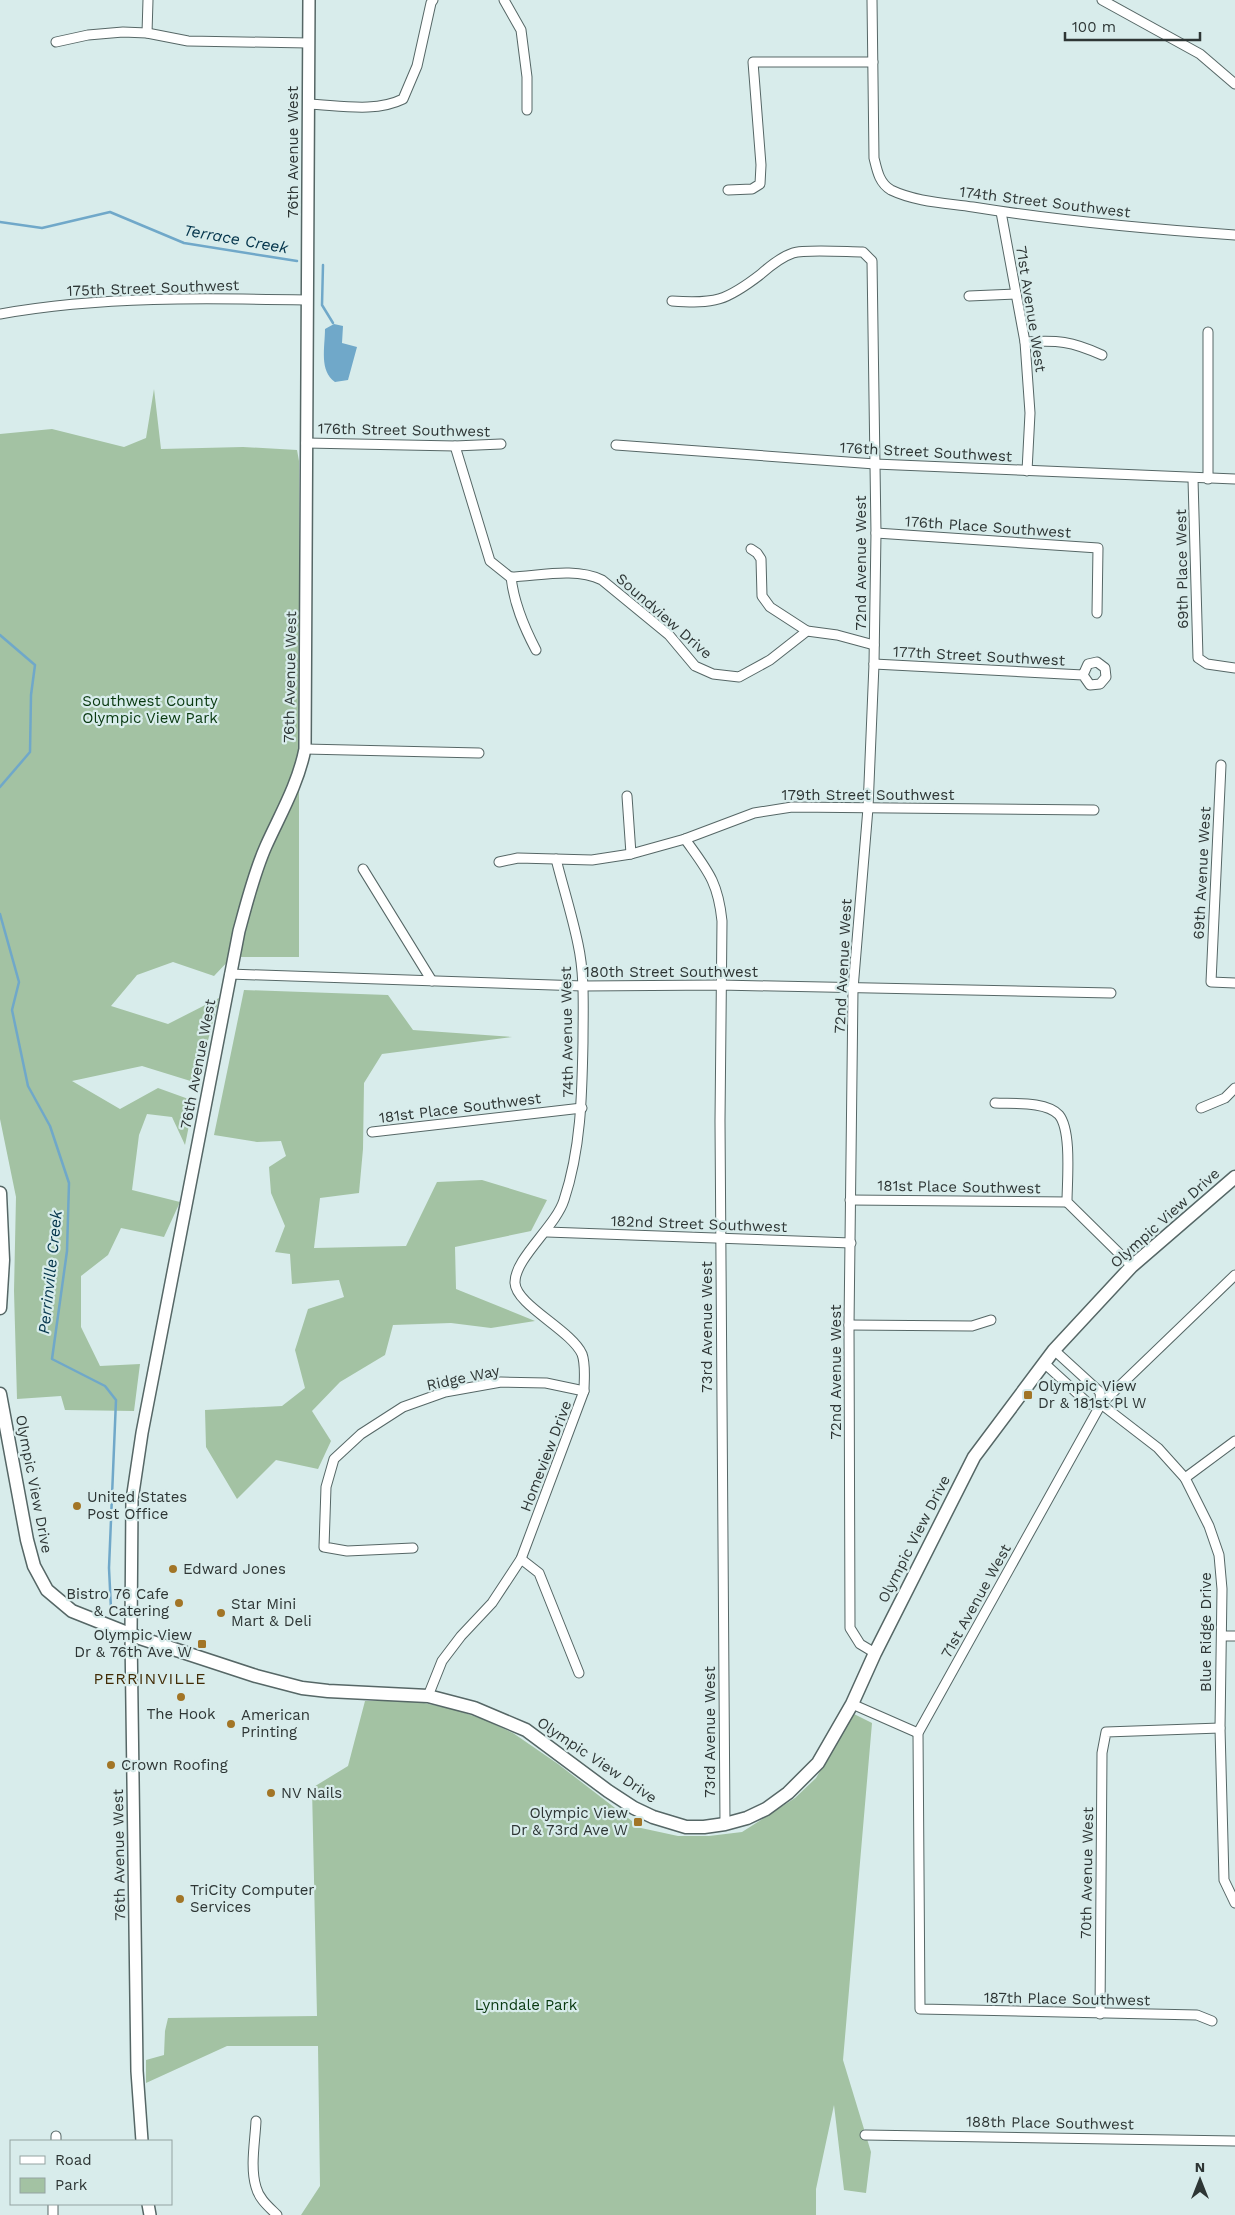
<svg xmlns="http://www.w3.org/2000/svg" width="1235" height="2215" viewBox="0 0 1235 2215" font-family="'Work Sans',sans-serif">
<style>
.green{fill:#a3c2a3}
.water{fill:#70a8c9}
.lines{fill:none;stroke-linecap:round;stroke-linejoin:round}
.stream{stroke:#70a8c9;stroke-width:2.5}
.minor-casing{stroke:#566766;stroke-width:11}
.tertiary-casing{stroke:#566766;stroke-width:14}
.secondary-casing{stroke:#566766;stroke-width:15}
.minor{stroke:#fff;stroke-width:9}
.tertiary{stroke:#fff;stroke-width:11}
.secondary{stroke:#fff;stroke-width:12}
.poi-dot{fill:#a27526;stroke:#d8eceb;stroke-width:2}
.labels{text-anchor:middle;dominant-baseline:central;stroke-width:4.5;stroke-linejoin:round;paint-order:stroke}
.street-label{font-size:15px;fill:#2e3635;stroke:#d8eceb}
.park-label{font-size:15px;fill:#08380f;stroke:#d8eceb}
.poi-label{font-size:15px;fill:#2e3635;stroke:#d8eceb;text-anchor:start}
.water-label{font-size:16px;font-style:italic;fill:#04354c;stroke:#d8eceb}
.neighbourhood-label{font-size:16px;letter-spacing:1px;fill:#422c06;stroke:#d8eceb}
</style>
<rect width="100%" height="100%" fill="#d8eceb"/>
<g class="green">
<polygon points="154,389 161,449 243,447 297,450 299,461 299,957 232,957 214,976 173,962 137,975 111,1006 168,1024 219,998 197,1083 142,1066 72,1081 120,1109 158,1088 194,1101 185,1145 172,1117 147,1114 139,1135 132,1190 180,1202 164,1237 121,1228 108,1255 81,1276 81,1327 100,1366 140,1364 134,1411 65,1410 61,1396 17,1399 14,1291 16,1197 0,1119 0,434 52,429 124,447 146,438"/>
<polygon points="244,990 388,995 413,1030 512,1037 382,1054 364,1083 363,1149 359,1193 320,1198 314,1248 406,1246 437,1182 482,1180 547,1200 531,1231 455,1247 456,1289 535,1321 491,1328 451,1323 393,1325 385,1355 340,1382 312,1411 331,1441 318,1469 276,1460 237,1499 206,1447 205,1410 282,1406 305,1388 295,1350 308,1309 344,1297 339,1280 292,1284 290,1254 275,1252 285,1226 271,1193 269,1167 286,1156 281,1141 257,1142 214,1135"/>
<polygon points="365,1701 415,1701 456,1710 485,1720 513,1733 558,1764 641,1828 678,1836 709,1836 742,1832 795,1798 816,1778 854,1714 872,1723 843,2060 871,2152 866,2193 844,2190 834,2105 816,2189 816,2215 301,2215 320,2186 318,2046 227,2046 146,2083 146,2060 164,2055 165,2031 168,2018 317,2016 312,1788 348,1766"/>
</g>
<path class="water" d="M334 324 343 326 342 343 357 347 348 380 335 382C319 371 325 347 325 329Z"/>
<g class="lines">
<g class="stream">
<polyline points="0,222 42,228 110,212 184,243 297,261"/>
<polyline points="323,265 322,305 333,323"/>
<polyline points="0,635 35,665 31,695 30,752 0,787"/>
<polyline points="0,914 19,982 12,1010 28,1086 50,1126 69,1183 67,1251 52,1359 105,1386 116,1400 109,1568 111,1609"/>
</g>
<g class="minor-casing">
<g id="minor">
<polyline points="504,0 521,30 527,77 527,110"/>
<path d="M872 0 874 158C877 170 879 183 891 190 916 202 946 203 973 207 1060 221 1148 229 1235 235"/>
<polyline points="1102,0 1200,54 1235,84"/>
<polyline points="147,33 148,0"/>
<polyline points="56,42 88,35 123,32 147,33 188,41 308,43"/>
<path d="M308 104C338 105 375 113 403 99L417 66 431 3 433 0"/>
<polyline points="728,190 752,189 760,184 761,165 753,62 873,62"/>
<polyline points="1001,212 1025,342 1030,413 1027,471"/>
<polyline points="969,296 1016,294"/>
<path d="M672 301C715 304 726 301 761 274 770 266 781 257 793 253 805 249 848 252 863 252L872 261 876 533 874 664 868 808 853 989 849 1325 850 1628 860 1644 875 1653"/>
<path d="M0 314C101 296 205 298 307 300"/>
<path d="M1025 342C1058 340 1071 341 1102 355"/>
<polyline points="306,443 455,446 501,444"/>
<polyline points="616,445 875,464 1235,479"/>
<path d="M455 446 490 561 510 577C540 576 574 567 602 580L669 635 695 666 713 674 739 677 770 660 807 631 837 635 874 645"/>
<polyline points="1193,479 1198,658 1207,664 1235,668"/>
<polyline points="1208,479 1208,332"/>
<polyline points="876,533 1098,548 1097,613"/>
<polyline points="751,549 757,553 761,559 762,596 770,607 807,631"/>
<path d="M511 577C514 604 524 627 536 650"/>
<polyline points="874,664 1083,675 1090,685 1100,684 1106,677 1105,668 1097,662 1088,664 1083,675"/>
<polyline points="305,749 479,753"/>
<polyline points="1221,765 1211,982 1235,983"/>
<polyline points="627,796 631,854"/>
<path d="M685 839C707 870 718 881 722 921L720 1121 725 1824"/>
<polyline points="499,862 518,858 592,860 631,854 685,839 754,813 792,807 1094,810"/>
<polyline points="363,869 432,981"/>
<polyline points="230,974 583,986 720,985 1111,993"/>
<path d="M995 1103C1013 1104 1046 1101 1059 1115 1072 1131 1067 1182 1067 1202L1132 1266"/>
<polyline points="1201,1108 1225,1098 1235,1088"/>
<polyline points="372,1132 582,1108"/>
<polyline points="850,1200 1067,1202"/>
<polyline points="547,1232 851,1243"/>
<polyline points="849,1325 972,1326 991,1320"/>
<polyline points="1054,1350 1100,1392 1101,1404"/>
<polyline points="1044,1363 1089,1404 1101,1404 1158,1448 1185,1478 1209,1526 1219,1555 1222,1589 1220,1728 1224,1880 1235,1903"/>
<polyline points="1185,1478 1235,1441"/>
<polyline points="413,1548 347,1551 324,1547 326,1487 334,1459 361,1434 403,1407 445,1392 501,1382 546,1383 584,1391"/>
<polyline points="521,1559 539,1573 579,1673"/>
<polyline points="1222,1636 1235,1636"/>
<path d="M428 1696 442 1661 461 1636 492 1603 521 1559 584 1391C584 1380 586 1365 582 1354 571 1330 516 1305 515 1283 514 1259 556 1226 564 1200 581 1149 582 1095 583 1042 583 1009 585 976 578 944 572 915 563 887 556 859"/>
<polyline points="852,1704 918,1733"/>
<polyline points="1100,2014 1102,1753 1106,1732 1220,1728"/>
<polyline points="1212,2021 1197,2015 920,2009 918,1733 1101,1404 1235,1275"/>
<path d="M256 2121C255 2142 250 2167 256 2187 259 2199 269 2207 277 2215"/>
<polyline points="865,2135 1235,2141"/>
<polyline points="56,2141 56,2136"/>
<polyline points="53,2215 53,2204"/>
</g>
</g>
<g class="tertiary-casing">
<g id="tertiary">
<path d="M142 2141 137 2071 131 1634 132 1500 142 1433 239 931C247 902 254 873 266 846 281 813 298 784 305 749L309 0"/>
<polyline points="148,2204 150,2215"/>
</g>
</g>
<g class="secondary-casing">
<g id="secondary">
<polyline points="0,1193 3,1260 0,1308"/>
<polyline points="0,1394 27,1540 34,1566 47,1590 72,1611 140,1638 256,1676 302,1688 328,1691 428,1696 474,1708 526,1730 608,1791 634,1808 653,1817 686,1827 704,1827 725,1824 747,1818 766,1809 788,1793 818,1763 852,1704 875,1653 974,1457 1054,1350 1132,1266 1235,1177"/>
</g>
</g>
<use href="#minor" class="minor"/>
<use href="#tertiary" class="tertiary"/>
<use href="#secondary" class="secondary"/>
</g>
<g class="poi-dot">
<rect x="1023" y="1390" width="10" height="10" rx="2.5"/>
<circle cx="77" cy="1506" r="5"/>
<circle cx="173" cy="1569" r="5"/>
<circle cx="179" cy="1603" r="5"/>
<circle cx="221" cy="1613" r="5"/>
<rect x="197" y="1639" width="10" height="10" rx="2.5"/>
<circle cx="181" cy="1697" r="5"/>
<circle cx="231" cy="1724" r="5"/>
<circle cx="111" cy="1765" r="5"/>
<circle cx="271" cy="1793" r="5"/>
<rect x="633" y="1817" width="10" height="10" rx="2.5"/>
<circle cx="180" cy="1899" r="5"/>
</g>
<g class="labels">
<g class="street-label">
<text transform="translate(293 152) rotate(-90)">76th Avenue West</text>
<text transform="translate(1045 202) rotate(7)">174th Street Southwest</text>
<text transform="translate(153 288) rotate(-2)">175th Street Southwest</text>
<text transform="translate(1031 309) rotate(81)">71st Avenue West</text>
<text transform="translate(404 430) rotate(1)">176th Street Southwest</text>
<text transform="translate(926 452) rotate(3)">176th Street Southwest</text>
<text transform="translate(988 527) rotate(4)">176th Place Southwest</text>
<text transform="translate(861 563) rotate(-90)">72nd Avenue West</text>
<text transform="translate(1182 569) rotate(-91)">69th Place West</text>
<text transform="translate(664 616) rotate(41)">Soundview Drive</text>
<text transform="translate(979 656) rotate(3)">177th Street Southwest</text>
<text transform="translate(290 677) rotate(-89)">76th Avenue West</text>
<text x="868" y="795">179th Street Southwest</text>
<text transform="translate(1202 873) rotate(-87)">69th Avenue West</text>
<text transform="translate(843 966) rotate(-87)">72nd Avenue West</text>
<text x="671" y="972">180th Street Southwest</text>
<text transform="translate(567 1032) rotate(-91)">74th Avenue West</text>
<text transform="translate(198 1064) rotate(-79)">76th Avenue West</text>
<text transform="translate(460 1108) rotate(-7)">181st Place Southwest</text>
<text transform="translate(959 1187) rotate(1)">181st Place Southwest</text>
<text transform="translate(1165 1218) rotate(-42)">Olympic View Drive</text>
<text transform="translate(699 1224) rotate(2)">182nd Street Southwest</text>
<text transform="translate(707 1327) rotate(-90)">73rd Avenue West</text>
<text transform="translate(836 1372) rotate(-90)">72nd Avenue West</text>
<text transform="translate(463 1378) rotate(-12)">Ridge Way</text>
<text transform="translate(546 1456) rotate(-69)">Homeview Drive</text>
<text transform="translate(34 1484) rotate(79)">Olympic View Drive</text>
<text transform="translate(914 1539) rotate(-63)">Olympic View Drive</text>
<text transform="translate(976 1601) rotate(-61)">71st Avenue West</text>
<text transform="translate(1206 1632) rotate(-90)">Blue Ridge Drive</text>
<text transform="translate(710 1732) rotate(-90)">73rd Avenue West</text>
<text transform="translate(597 1760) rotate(34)">Olympic View Drive</text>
<text transform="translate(119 1855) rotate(-91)">76th Avenue West</text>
<text transform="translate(1087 1873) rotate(-89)">70th Avenue West</text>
<text transform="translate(1067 1999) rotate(1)">187th Place Southwest</text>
<text transform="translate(1050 2123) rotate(1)">188th Place Southwest</text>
</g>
<g class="park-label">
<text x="150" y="701">Southwest County<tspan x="150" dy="17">Olympic View Park</tspan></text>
<text x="526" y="2005">Lynndale Park</text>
</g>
<g class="poi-label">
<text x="1038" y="1386">Olympic View<tspan x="1038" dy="17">Dr &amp; 181st Pl W</tspan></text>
<text x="87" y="1497">United States<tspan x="87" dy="17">Post Office</tspan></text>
<text x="183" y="1569">Edward Jones</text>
<text x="169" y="1594" text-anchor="end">Bistro 76 Cafe<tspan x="169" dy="17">&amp; Catering</tspan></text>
<text x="231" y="1604">Star Mini<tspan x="231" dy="17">Mart &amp; Deli</tspan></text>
<text x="192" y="1635" text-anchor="end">Olympic View<tspan x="192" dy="17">Dr &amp; 76th Ave W</tspan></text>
<text x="181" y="1714" text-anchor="middle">The Hook</text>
<text x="241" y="1715">American<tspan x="241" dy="17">Printing</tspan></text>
<text x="121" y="1765">Crown Roofing</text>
<text x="281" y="1793">NV Nails</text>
<text x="628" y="1813" text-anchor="end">Olympic View<tspan x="628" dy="17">Dr &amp; 73rd Ave W</tspan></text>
<text x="190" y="1890">TriCity Computer<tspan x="190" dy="17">Services</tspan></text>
</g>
<g class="water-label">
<text transform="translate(236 239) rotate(10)">Terrace Creek</text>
<text transform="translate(50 1272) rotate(-84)">Perrinville Creek</text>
</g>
<g class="neighbourhood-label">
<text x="150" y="1678">PERRINVILLE</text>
</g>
</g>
<rect x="10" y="2140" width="162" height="65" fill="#d8eceb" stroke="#94a3a2"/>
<rect x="20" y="2156" width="25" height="8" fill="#ffffff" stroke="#94a3a2"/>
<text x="55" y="2165" font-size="15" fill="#2e3635">Road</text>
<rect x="20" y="2178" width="25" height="15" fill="#a3c2a3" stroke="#94a3a2"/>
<text x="55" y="2190" font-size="15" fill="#2e3635">Park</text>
<g transform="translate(1200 2180)" stroke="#d8eceb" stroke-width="4" paint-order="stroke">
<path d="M0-4L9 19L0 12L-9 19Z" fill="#2e3635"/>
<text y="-8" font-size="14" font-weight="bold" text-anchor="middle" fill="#2e3635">N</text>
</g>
<path d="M1065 32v8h135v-8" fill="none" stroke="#2e3635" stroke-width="2.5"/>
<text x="1072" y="32" font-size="15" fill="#2e3635" stroke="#d8eceb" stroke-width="4" paint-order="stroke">100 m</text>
</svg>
